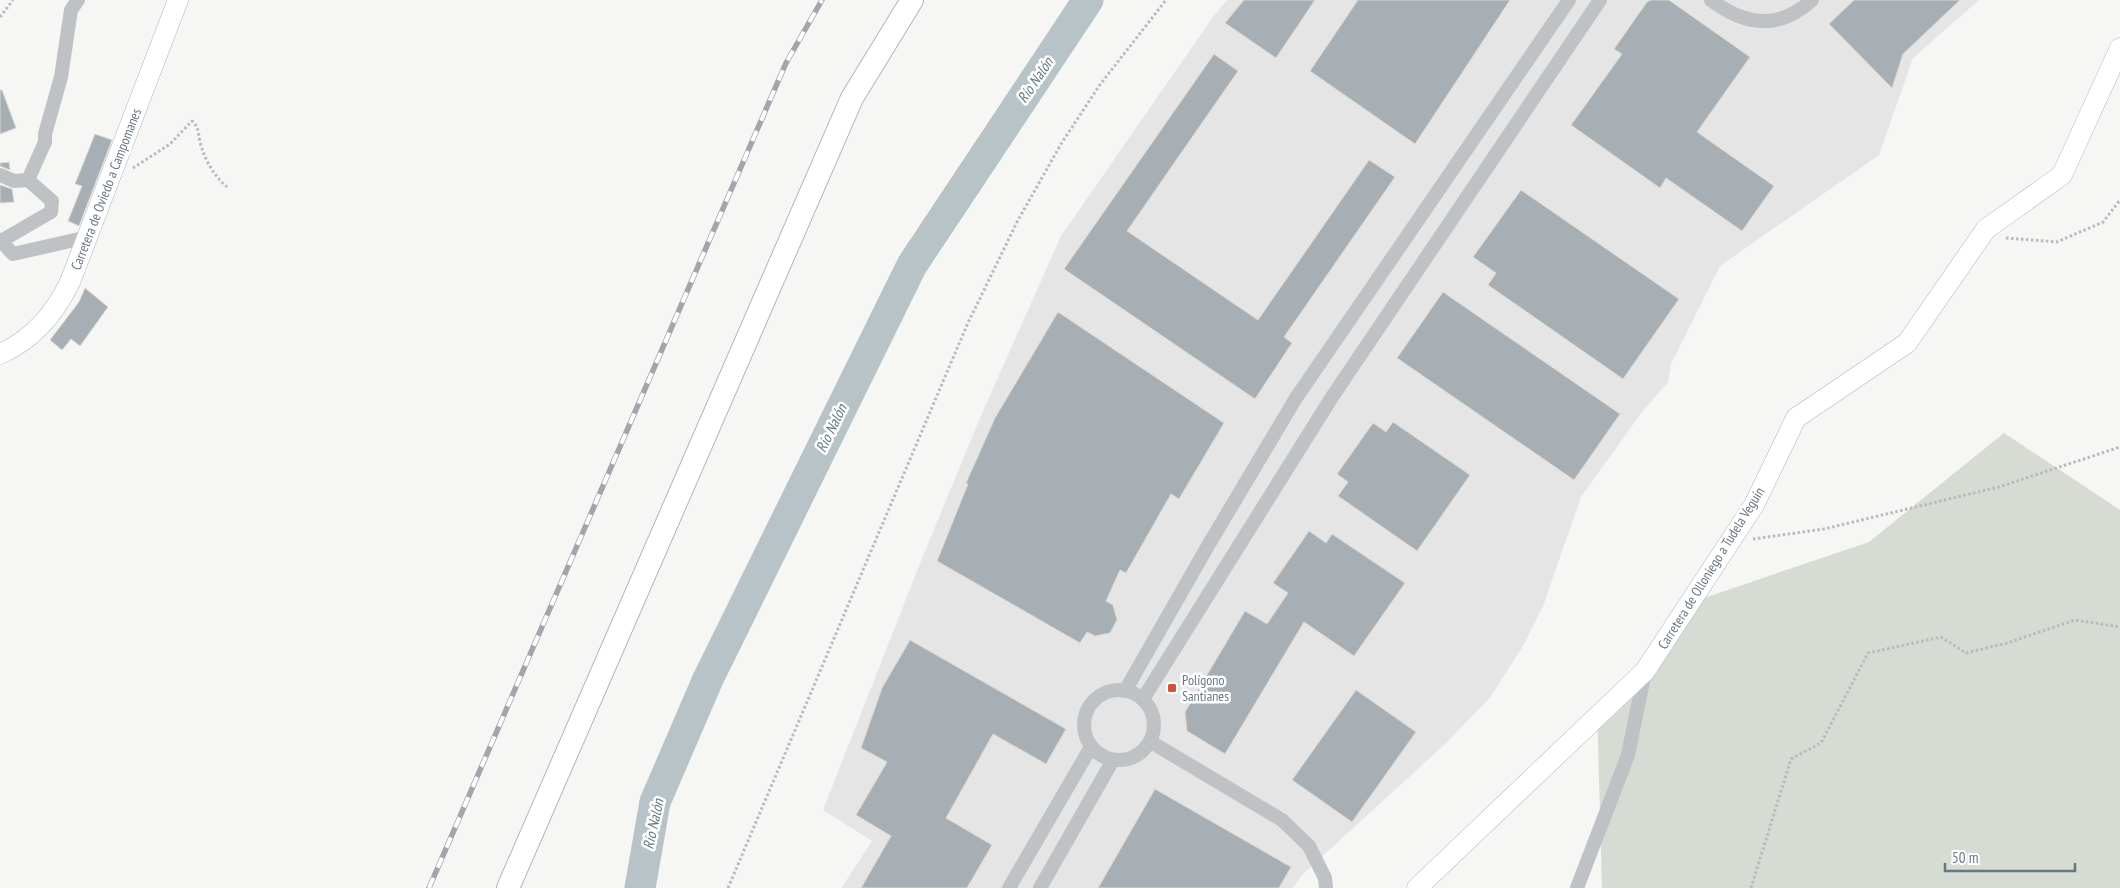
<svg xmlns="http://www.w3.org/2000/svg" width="2120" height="888" viewBox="0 0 2120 888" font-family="'PT Sans Narrow',sans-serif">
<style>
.built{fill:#e4e5e4}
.green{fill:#d6dbd3}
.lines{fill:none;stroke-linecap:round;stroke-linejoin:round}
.river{stroke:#b7c3c7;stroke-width:31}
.building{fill:#a8afb4;stroke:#d8d8d6}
.secondary-casing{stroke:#b0b6ba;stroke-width:21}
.primary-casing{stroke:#b2b6b9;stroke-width:24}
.path{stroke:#b8bbbd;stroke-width:3;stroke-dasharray:2.5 2.5;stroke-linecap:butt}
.street{stroke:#bec2c5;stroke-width:14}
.secondary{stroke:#fff;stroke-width:20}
.primary{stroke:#fff;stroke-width:22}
.rail-casing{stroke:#a0a6ab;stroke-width:5.5}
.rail{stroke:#fff;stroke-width:4;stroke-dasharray:11;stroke-linecap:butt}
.poi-dot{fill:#d35137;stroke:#fff;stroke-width:2}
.labels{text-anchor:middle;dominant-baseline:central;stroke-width:5;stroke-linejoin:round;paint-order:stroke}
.street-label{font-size:14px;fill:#687882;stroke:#fff}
.poi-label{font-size:14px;fill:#687882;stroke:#fff;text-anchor:start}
.water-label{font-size:15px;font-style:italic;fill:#64797e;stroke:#fff}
</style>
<rect width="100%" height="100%" fill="#f6f6f4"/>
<polygon class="built" points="1227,0 1979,0 1913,58 1879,155 1720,266 1671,364 1668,382 1642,412 1581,497 1543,606 1523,646 1489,699 1445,744 1303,874 1293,888 843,888 842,887 872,841 823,810 921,561 983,411 1061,236 1213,17"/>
<polygon class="green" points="2004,433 2120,510 2120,888 1602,888 1597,707 1698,600 1869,542"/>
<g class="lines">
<polyline class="river" points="640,888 655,802 708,679 912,265 1088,0"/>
</g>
<g class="building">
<polygon points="1244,0 1315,0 1276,58 1225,23"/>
<polygon points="1358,0 1510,0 1415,144 1310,71"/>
<polygon points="1651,0 1669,0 1750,57 1697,132 1774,186 1742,231 1666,178 1660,188 1571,125 1622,54 1614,49 1647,2"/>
<polygon points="1854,0 1960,0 1903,54 1892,88 1829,24"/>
<polygon points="1214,54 1238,71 1127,231 1258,320 1369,160 1395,177 1284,337 1292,343 1255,399 1064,269"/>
<polygon points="0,90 2,90 16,128 0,134"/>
<polygon points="95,134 112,140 79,226 68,221 82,186 75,184"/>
<polygon points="9,162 10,170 0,166 0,163"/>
<polygon points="0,185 12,189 14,202 0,203"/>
<polygon points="1521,190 1679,299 1623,379 1488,285 1496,273 1473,257"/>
<polygon points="85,288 108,307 80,346 71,339 62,350 50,340 79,302"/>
<polygon points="1443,292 1620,414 1574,480 1397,358"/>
<polygon points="1058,312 1224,423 1179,499 1171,494 1126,573 1120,570 1106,601 1113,605 1117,620 1110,633 1095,636 1087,632 1080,643 937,561 968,484 966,483 995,418"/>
<polygon points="1393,422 1470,475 1417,551 1338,496 1348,482 1337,474 1373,423 1386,432"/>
<polygon points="1309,531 1326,543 1332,534 1405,583 1354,656 1304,622 1225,754 1187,731 1185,712 1245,611 1267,624 1288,593 1273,583"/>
<polygon points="910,640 1066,729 1046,764 993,734 946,818 992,845 967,888 861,888 891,836 856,815 887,762 861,748 882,688"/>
<polygon points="1356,690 1416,732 1352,822 1292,780"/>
<polygon points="1155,789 1291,867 1279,888 1098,888"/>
</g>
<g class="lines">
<g class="secondary-casing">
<g id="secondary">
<path d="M0 354C32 340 55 313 70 282L178 0"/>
<polyline points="1417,888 1645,671 1754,505 1796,418 1907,343 1986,229 2062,175 2120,48"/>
</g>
</g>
<g class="primary-casing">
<polyline id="primary" points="508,888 852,98 912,0"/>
</g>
<g class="path">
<polyline points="0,17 13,0"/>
<path d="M133 168 170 144 192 121C199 127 198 133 200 142 205 160 213 175 227 187"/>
<polyline points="2006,238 2057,242 2103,222 2120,200"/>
<polyline points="1753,539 1824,529 1999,487 2120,447"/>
<polyline points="728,888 967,325 1017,222 1061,144 1099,86 1166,0"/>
<polyline points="1751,888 1791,759 1821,743 1868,653 1941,637 1966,653 2007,643 2075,620 2120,627"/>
</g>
<g class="street">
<path d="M1711 0C1745 26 1779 30 1812 0"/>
<polyline points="0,175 14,181 28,180"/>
<polyline points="0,240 13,254 88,237"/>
<polyline points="1,241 51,212 52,201 28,180 45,142 45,134 61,77 71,10 78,0"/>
<circle cx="1119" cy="725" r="35"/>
<polyline points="1125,691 1209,544 1296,398 1569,0"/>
<polyline points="1143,699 1332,397 1600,0"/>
<polyline points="1151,742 1282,820 1309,846 1325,878 1326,888"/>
<polyline points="1009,888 1091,747"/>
<polyline points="1040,888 1113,760"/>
<polyline points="1577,888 1628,755 1645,671"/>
</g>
<use href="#secondary" class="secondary"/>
<use href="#primary" class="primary"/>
<g class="rail-casing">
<polyline id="rail" points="429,888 786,63 822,0"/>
</g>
<use href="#rail" class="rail"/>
</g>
<rect class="poi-dot" x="1167" y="683" width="10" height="10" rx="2.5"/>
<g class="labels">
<g class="street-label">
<text transform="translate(106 189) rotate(-69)">Carretera de Oviedo a Campomanes</text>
<text transform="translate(1711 568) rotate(-58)">Carretera de Olloniego a Tudela Veguín</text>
</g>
<g class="poi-label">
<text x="1182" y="680">Polígono<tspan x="1182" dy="16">Santianes</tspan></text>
</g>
<g class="water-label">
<text transform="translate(1035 80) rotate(-56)">Río Nalón</text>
<text transform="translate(831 428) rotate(-64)">Río Nalón</text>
<text transform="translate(653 824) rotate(-78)">Río Nalón</text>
</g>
</g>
<path d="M1945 863v8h130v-8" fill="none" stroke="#687882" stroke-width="2.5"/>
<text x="1952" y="863" font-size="15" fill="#687882" stroke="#ffffff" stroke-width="4" paint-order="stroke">50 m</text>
</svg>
